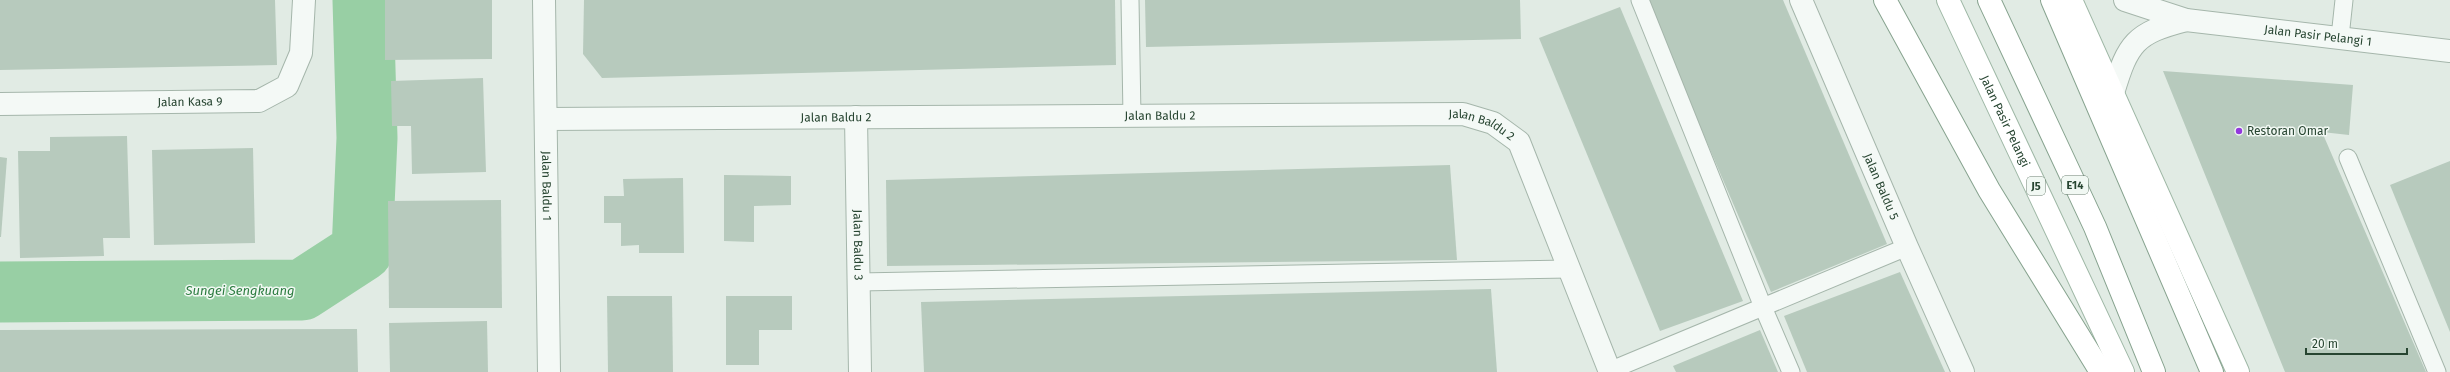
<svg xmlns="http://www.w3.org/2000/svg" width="2450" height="372" viewBox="0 0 2450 372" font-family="'Fira Sans',sans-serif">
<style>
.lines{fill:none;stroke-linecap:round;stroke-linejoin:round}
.river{stroke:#98cfa4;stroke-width:61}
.building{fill:#b7cabd}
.lane-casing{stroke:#a5b6ab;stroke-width:19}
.street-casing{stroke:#a5b6ab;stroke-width:24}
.primary-casing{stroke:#9fb8a6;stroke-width:24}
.highway-casing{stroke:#87a38f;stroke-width:24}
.lane{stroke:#f4f9f6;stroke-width:17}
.street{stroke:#f4f9f6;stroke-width:22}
.primary{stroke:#fff;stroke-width:22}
.highway{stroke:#fff;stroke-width:22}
.poi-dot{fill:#9339dd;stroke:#f1f8f3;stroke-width:1.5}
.labels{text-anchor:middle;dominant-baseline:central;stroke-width:3;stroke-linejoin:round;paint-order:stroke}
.shield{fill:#f1f8f3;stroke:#647b6b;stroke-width:1}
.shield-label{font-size:11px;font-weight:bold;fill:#274531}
.street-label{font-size:12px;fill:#274531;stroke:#f1f8f3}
.poi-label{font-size:12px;fill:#274531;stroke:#f1f8f3;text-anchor:start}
.water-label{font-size:13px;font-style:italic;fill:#2d7d41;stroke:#f1f8f3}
</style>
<rect width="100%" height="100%" fill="#e1ebe4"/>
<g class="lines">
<polyline class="river" points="0,292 302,290 362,251 367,138 363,0"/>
</g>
<g class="building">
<polygon points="0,0 275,0 277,65 0,70"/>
<polygon points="385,0 492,0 492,59 385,60"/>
<polygon points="584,0 1115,0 1116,65 602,78 583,54"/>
<polygon points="1145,0 1520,0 1521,39 1146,47"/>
<polygon points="1646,0 1783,0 1887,244 1771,292"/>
<polygon points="1620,7 1743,301 1660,331 1539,38"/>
<polygon points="2163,71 2353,85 2349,135 2322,132 2426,372 2285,372"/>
<polygon points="483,78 486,172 412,174 411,126 392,126 391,81"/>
<polygon points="127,136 130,238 103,238 104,256 20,258 18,151 50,151 50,137"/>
<polygon points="253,148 255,243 154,245 152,150"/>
<polygon points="0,157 7,158 1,237 0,237"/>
<polygon points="2450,161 2450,332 2390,185"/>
<polygon points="1450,165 1457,260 887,266 886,180"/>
<polygon points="724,175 791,176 791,205 754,206 754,242 724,241"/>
<polygon points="683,178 684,253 639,253 639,245 621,246 621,223 604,223 604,196 624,196 623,179"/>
<polygon points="501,200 502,308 389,308 388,201"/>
<polygon points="1900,272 1945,372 1807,372 1784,316"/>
<polygon points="1491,289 1497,372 924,372 921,302"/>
<polygon points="607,296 672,296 673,372 608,372"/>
<polygon points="726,296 792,296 792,330 759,330 759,365 726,365"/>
<polygon points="487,321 488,372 390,372 389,323"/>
<polygon points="357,329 358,372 0,372 0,330"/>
<polygon points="1760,330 1778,372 1676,372 1673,366"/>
</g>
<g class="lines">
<g class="lane-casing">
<g id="lane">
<polyline points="1130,0 1132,116"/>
<polyline points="1640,0 1763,307 1791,372"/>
<polyline points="2340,37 2344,0"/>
<polyline points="2348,158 2437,372"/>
<polyline points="859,282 1569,269"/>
<polyline points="1609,371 1907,247"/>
</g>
</g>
<g class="street-casing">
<g id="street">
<path id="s1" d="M544 0 549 372"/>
<path id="s2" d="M1801 0 1907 247 1963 372"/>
<path id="s3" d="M2125 0 2186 20 2450 51"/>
<path d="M2113 93C2128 43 2135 33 2186 20"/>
<path id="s4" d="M0 104 259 101 287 86 301 53 304 0"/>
<path id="s5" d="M856 117 860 372"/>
<path id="s6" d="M546 119 1463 114 1493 123 1519 142 1610 372"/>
</g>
</g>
<g class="primary-casing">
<g id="primary">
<path id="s7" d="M1948 0 2123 372"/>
<polyline points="2071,0 2238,372"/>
</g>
</g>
<g class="highway-casing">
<g id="highway">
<polyline points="1885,0 1989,190 2101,372"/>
<polyline points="1989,0 2095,227 2154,372"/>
<polyline points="2052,0 2212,372"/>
</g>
</g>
<use href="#lane" class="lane"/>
<use href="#street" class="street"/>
<use href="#primary" class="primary"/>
<use href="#highway" class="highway"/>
</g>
<circle class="poi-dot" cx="2239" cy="131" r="4"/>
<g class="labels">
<g class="shield">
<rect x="2062" y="176" width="26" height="18" rx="3"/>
<rect x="2027" y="177" width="18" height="18" rx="3"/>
</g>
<g class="shield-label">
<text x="2075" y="185">E14</text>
<text x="2036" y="186">J5</text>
</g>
<g class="street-label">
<text stroke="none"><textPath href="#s3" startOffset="197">Jalan Pasir Pelangi 1</textPath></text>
<text stroke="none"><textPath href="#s4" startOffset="190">Jalan Kasa 9</textPath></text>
<text stroke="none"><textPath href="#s6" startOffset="614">Jalan Baldu 2</textPath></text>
<text stroke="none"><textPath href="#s6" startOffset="290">Jalan Baldu 2</textPath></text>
<text stroke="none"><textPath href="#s7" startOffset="134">Jalan Pasir Pelangi</textPath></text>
<text stroke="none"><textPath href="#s6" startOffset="938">Jalan Baldu 2</textPath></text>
<text stroke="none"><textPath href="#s1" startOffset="186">Jalan Baldu 1</textPath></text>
<text stroke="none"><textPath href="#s2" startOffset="203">Jalan Baldu 5</textPath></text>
<text stroke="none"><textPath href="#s5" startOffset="128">Jalan Baldu 3</textPath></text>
</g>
<g class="poi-label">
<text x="2247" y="131">Restoran Omar</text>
</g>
<g class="water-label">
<text x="240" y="290">Sungei Sengkuang</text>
</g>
</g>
<path d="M2306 348v6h101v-6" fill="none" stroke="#274531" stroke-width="2"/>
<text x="2312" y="348" font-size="12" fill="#274531" stroke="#f1f8f3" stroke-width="3" paint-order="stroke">20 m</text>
</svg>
